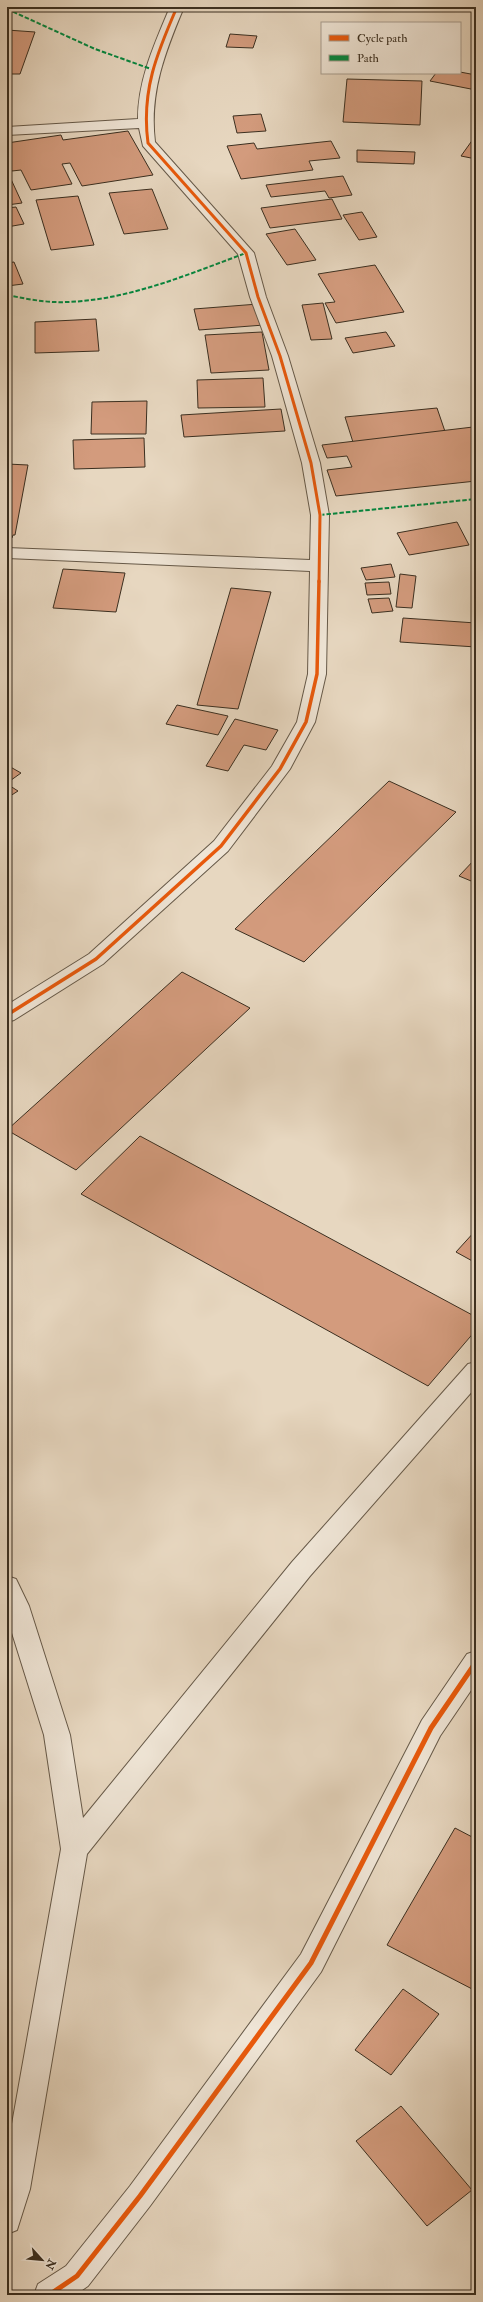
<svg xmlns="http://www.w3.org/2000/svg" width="483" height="2302" viewBox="0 0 483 2302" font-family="'IM FELL Double Pica',serif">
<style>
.building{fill:#d39b7d;stroke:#3b2f20}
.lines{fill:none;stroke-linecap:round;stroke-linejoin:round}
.minor-casing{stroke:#665948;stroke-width:2}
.minor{fill:#efe5d6;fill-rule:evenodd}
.quiet{stroke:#00873e;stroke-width:2;stroke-dasharray:4.5 2;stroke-linecap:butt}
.cycleway-far2-casing{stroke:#efe5d6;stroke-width:5}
.cycleway-far1-casing{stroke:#efe5d6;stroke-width:6}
.cycleway-casing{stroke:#efe5d6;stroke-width:8}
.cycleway-far2{stroke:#e8590c;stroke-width:3}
.cycleway-far1{stroke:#e8590c;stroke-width:3.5}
.cycleway{stroke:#e8590c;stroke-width:5}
</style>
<rect width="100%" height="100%" fill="#e7d7c0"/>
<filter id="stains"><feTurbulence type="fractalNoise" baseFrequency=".005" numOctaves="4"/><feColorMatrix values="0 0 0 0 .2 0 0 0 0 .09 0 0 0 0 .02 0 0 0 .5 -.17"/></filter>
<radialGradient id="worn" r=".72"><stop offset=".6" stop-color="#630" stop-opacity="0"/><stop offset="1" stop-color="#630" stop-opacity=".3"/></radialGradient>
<g class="building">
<polygon points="7,30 35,32 20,74 7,74"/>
<polygon points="230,34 257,36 253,48 226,47"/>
<polygon points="460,72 476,75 476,90 430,81 436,73"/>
<polygon points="347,79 422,81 420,125 343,122"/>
<polygon points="261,114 266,131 237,133 233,116"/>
<polygon points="128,131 153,175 82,186 70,163 62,164 72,184 31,190 21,170 12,171 7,161 7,143 61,135 63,140"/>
<polygon points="476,135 476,159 461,156"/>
<polygon points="331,141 340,158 309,161 313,170 241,179 227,146 254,143 257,149"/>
<polygon points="357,150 415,152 414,164 357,162"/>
<polygon points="343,176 352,195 329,198 325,191 271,197 266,185"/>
<polygon points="10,177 22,203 7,205 7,178"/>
<polygon points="152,189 168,229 124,234 109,193"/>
<polygon points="78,196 94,245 51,250 36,200"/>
<polygon points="332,199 342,219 270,228 261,208"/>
<polygon points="16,207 24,224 7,227 7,208"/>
<polygon points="362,212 377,237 359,240 343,215"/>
<polygon points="295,229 316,260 287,265 266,234"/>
<polygon points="14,262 23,284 7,286 7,263"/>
<polygon points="375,265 404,312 336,323 325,303 335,302 318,274"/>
<polygon points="323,303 332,339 311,340 302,305"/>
<polygon points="258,304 264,325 199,330 194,309"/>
<polygon points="96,319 99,351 35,353 35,322"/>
<polygon points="262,332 269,370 211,373 205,335"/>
<polygon points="386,332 395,346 353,353 345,338"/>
<polygon points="263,378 265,407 198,408 197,380"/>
<polygon points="147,401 146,434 91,434 92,402"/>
<polygon points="437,408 451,449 358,458 345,417"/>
<polygon points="281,409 285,431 184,437 181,415"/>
<polygon points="473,427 476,427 476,481 336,496 327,470 352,467 347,456 327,458 322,445"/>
<polygon points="144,438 145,467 74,469 73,440"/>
<polygon points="7,464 28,465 15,535 13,535 12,538 7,538"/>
<polygon points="457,522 469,545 409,555 397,533"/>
<polygon points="391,564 395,577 366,580 361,568"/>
<polygon points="63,569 125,573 116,612 53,608"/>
<polygon points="400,574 416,576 412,608 396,607"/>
<polygon points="389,582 391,594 367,595 365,583"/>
<polygon points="231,588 271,592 238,709 197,705"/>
<polygon points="389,598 393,611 372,613 368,599"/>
<polygon points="403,618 476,623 476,647 400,642"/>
<polygon points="177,705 228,716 218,735 166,724"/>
<polygon points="235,719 278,730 266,750 244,745 228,771 206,766"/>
<polygon points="7,765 21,773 7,783"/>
<polygon points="389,781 456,812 304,962 235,929"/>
<polygon points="7,784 18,791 7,798"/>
<polygon points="476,858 476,883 459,876"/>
<polygon points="182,972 250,1008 76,1170 7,1130"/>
<polygon points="140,1136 476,1317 476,1330 428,1386 81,1194"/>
<polygon points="476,1230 476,1263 456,1252"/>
<polygon points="455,1828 476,1839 476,1991 387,1945"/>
<polygon points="403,1989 439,2014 391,2075 355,2050"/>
<polygon points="401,2106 472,2190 427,2226 356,2141"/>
</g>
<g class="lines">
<g class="minor-casing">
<g id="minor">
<path d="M170 7H184C165 52 149 93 155 142L254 253 266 297 288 356 320 463 329 515 326 674 315 722 290 769 228 851 103 964 14 1020 7 1022V1005L89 954 214 841 272 766 297 722 308 674 310 571 7 558V548L310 560 311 515 302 463 272 356 250 297 238 254 143 146 139 128 7 135V127L138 119C138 79 155 43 170 7Z"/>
<polygon points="476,1362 476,1387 310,1576 87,1854 30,2189 17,2230 7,2234 7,2152 61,1849 44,1735 7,1617 7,1576 16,1579 29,1606 70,1735 83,1818 292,1562 468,1364"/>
<polygon points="476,1651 476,1683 440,1736 321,1972 150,2206 88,2286 75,2295 34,2295 38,2284 66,2266 130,2186 301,1954 422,1720 467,1654"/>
</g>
</g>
<use href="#minor" class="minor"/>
<g class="quiet">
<polyline points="7,9 95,49 151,69"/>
<path d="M7 295C27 299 47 303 67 302 129 300 189 274 246 253"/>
<polyline points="320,515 476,499"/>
</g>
<g class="cycleway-far2-casing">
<path id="cycleway-far2" d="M177 7C157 53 141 91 148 143L246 253 258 297 280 356 311 463 320 515 319 582"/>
</g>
<g class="cycleway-far1-casing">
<polyline id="cycleway-far1" points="7,1015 96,959 221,846 280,769 306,722 317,674 319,581"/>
</g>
<g class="cycleway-casing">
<polyline id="cycleway" points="49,2295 77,2276 140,2196 311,1963 431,1728 476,1662"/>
</g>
<use href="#cycleway-far2" class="cycleway-far2"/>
<use href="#cycleway-far1" class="cycleway-far1"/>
<use href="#cycleway" class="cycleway"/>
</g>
<rect width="483" height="2302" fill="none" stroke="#e7d7c0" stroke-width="24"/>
<rect x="8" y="8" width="467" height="2286" fill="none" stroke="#3b2f20" stroke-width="2"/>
<rect x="12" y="12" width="459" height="2278" fill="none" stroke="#3b2f20"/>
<rect x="321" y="22" width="140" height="52" fill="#efe5d6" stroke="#a79c8d"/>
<rect x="329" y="35" width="20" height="6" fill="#e8590c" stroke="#a79c8d"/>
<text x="357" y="42" font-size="12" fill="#3b2f20">Cycle path</text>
<rect x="329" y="55" width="20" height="6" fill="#00873e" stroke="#a79c8d"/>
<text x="357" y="62" font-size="12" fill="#3b2f20">Path</text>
<g transform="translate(42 2260) rotate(117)" stroke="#efe5d6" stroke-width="3" paint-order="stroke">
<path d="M0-3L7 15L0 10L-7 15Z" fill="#3b2f20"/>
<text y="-6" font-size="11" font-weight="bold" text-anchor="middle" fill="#3b2f20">N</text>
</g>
<rect width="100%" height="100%" filter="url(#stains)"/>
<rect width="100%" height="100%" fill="url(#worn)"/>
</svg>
